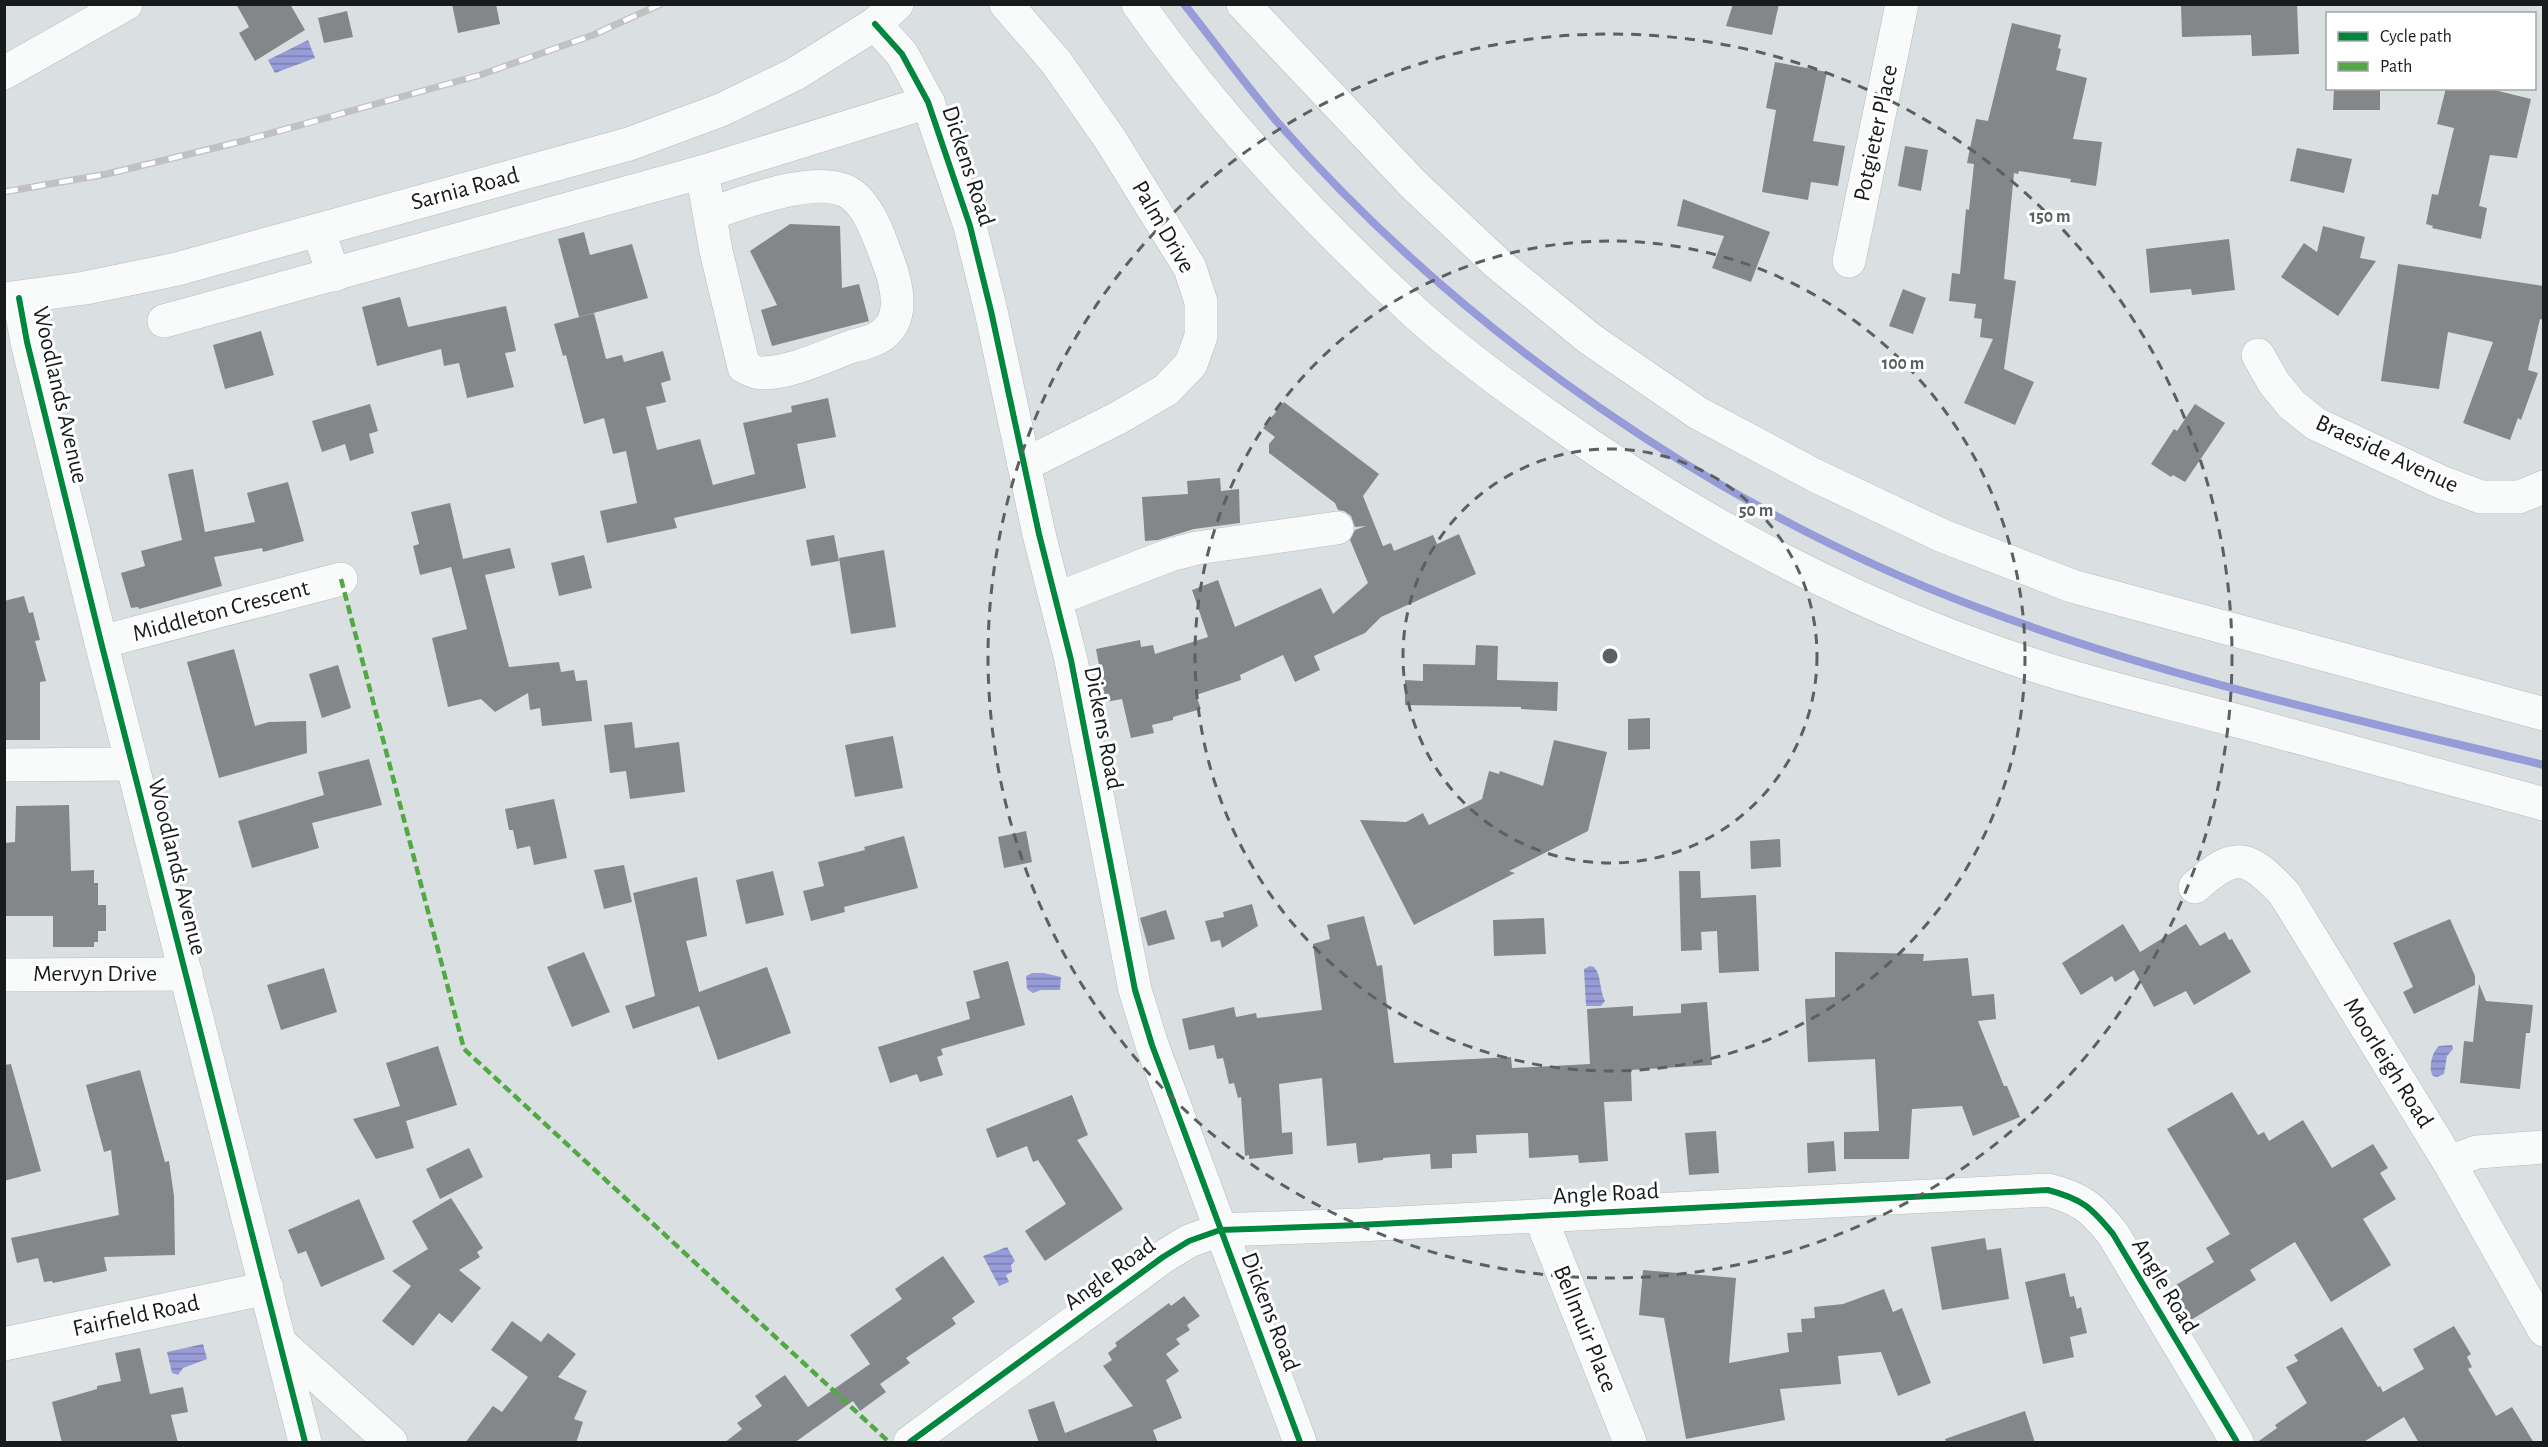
<svg xmlns="http://www.w3.org/2000/svg" width="2548" height="1447" viewBox="0 0 2548 1447" font-family="'Alegreya Sans',sans-serif">
<style>
.water{fill:url(#water-rules)}
.lines{fill:none;stroke-linecap:round;stroke-linejoin:round}
.stream{stroke:#979cd8;stroke-width:8}
.building{fill:#848789}
.minor-casing{stroke:#b6bbbc;stroke-width:34}
.major-casing{stroke:#b6bbbc;stroke-width:34}
.highway-casing{stroke:#b6bbbc;stroke-width:34}
.minor{stroke:#f9fafa;stroke-width:33}
.major{stroke:#f9fafa;stroke-width:33}
.highway{stroke:#f9fafa;stroke-width:33}
.rail-casing{stroke:#c0c2c2;stroke-width:7}
.rail{stroke:#fff;stroke-width:4.5;stroke-dasharray:14;stroke-linecap:butt}
.quiet{stroke:#52a943;stroke-width:4.5;stroke-dasharray:9 4.5;stroke-linecap:butt}
.cycleway-casing{stroke:#fff;stroke-width:10}
.cycleway{stroke:#00873e;stroke-width:6}
.ring{fill:none;stroke:#5b6061;stroke-width:3;stroke-dasharray:10 8}
.labels{text-anchor:middle;dominant-baseline:central;stroke-width:6;stroke-linejoin:round;paint-order:stroke}
.street-label{font-size:24px;fill:#171b1c;stroke:#fff}
.centre{fill:#5b6061;stroke:#fff;stroke-width:3}
.ring-label{font-size:18px;text-anchor:middle;font-weight:bold;fill:#5b6061;stroke:#fff;stroke-width:6;stroke-linejoin:round;paint-order:stroke}
</style>
<defs>
<pattern id="water-rules" width="6" height="5" patternUnits="userSpaceOnUse" patternTransform="scale(1.5)"><rect width="6" height="5" fill="#979cd8"/><path d="M0 2.5h6" fill="none" stroke="#7a7eae"/></pattern>
</defs>
<rect width="100%" height="100%" fill="#dae0e1"/>
<g class="water">
<polygon points="308,40 315,58 275,73 268,60"/>
<path d="M1590 966 1594 967C1602 976 1599 990 1605 1001L1601 1006H1586L1584 969Z"/>
<polygon points="1032,973 1044,973 1061,977 1060,990 1041,990 1033,993 1027,989 1026,976"/>
<path d="M2439 1046 2452 1045 2453 1049 2447 1056 2444 1074 2437 1077 2433 1076C2428 1068 2432 1052 2439 1046Z"/>
<polygon points="1007,1247 1015,1261 1011,1265 1012,1272 1006,1275 1009,1282 999,1286 983,1256"/>
<polygon points="203,1344 207,1359 183,1368 178,1375 172,1373 167,1352"/>
</g>
<g class="lines">
<path class="stream" d="M1184 4C1216 44 1246 86 1279 124 1464 334 1717 510 1979 608 2162 677 2354 719 2544 765"/>
</g>
<g class="building">
<polygon points="236,4 290,4 305,30 255,61 239,33 249,27"/>
<polygon points="452,4 496,4 500,24 458,33"/>
<polygon points="1733,4 1779,4 1772,35 1726,26"/>
<polygon points="2181,4 2297,4 2299,54 2252,56 2251,35 2182,37"/>
<polygon points="347,11 353,37 324,43 318,18"/>
<polygon points="2012,23 2061,35 2058,48 2061,49 2056,70 2087,78 2073,139 2102,142 2096,186 2070,182 2071,179 2019,171 2018,174 2014,173 2004,279 2016,281 2004,369 2034,382 2015,425 1964,403 1993,339 1980,337 1982,319 1974,318 1976,304 1949,301 1952,273 1960,274 1966,209 1969,210 1974,164 1967,163 1976,119 1988,121"/>
<polygon points="1775,62 1827,72 1813,141 1845,146 1838,186 1811,182 1808,200 1762,192 1776,110 1766,108"/>
<polygon points="2334,88 2380,88 2380,110 2333,110"/>
<polygon points="2446,88 2486,88 2531,99 2517,158 2490,155 2479,206 2487,208 2481,239 2432,228 2433,226 2426,224 2432,194 2438,195 2454,128 2437,124"/>
<polygon points="1905,146 1928,150 1921,191 1898,186"/>
<polygon points="2297,148 2352,159 2344,193 2290,181"/>
<polygon points="1683,199 1770,232 1751,282 1712,268 1724,236 1677,226"/>
<polygon points="790,224 840,226 842,288 859,284 869,321 772,346 761,310 777,305 750,251"/>
<polygon points="2323,226 2365,237 2360,258 2376,261 2338,316 2281,277 2304,243 2317,252"/>
<polygon points="584,232 590,255 632,244 648,298 579,317 558,239"/>
<polygon points="2229,239 2235,290 2192,295 2191,289 2150,293 2146,249"/>
<polygon points="2398,264 2544,286 2544,320 2540,319 2528,370 2538,373 2521,420 2518,418 2510,440 2463,423 2493,342 2448,332 2439,389 2381,381"/>
<polygon points="1903,289 1926,298 1913,334 1889,326"/>
<polygon points="400,297 408,327 506,306 516,351 505,353 514,387 467,398 459,363 444,366 441,349 377,366 362,307"/>
<polygon points="594,313 606,359 622,355 624,362 663,351 671,380 661,383 666,402 646,407 657,450 700,439 713,485 755,474 743,423 792,412 791,406 828,398 836,437 797,444 806,488 674,518 677,528 607,543 600,511 637,503 626,451 613,454 604,418 584,424 566,355 563,356 554,324"/>
<polygon points="261,331 274,375 225,389 213,345"/>
<polygon points="1284,402 1379,474 1363,496 1383,546 1391,543 1394,551 1433,535 1437,544 1459,534 1476,574 1381,617 1365,633 1314,656 1320,670 1295,682 1283,655 1240,675 1241,680 1196,695 1201,709 1173,717 1173,720 1152,725 1154,733 1131,738 1122,699 1106,702 1096,649 1140,640 1141,647 1153,645 1155,654 1208,637 1192,590 1218,580 1235,627 1321,588 1333,614 1368,583 1350,540 1355,530 1366,526 1355,527 1351,516 1344,511 1338,510 1335,503 1269,453 1269,444 1275,437 1263,428"/>
<polygon points="370,404 378,431 369,434 374,453 350,461 345,444 322,452 312,421"/>
<polygon points="2195,404 2225,423 2185,482 2173,475 2171,477 2151,464 2174,429 2177,431"/>
<polygon points="193,469 205,532 255,522 247,493 288,482 304,541 263,552 262,548 214,557 222,586 139,609 138,607 131,608 121,573 145,566 141,551 182,540 168,474"/>
<polygon points="1220,478 1221,491 1239,489 1240,523 1194,529 1158,540 1145,541 1142,497 1188,494 1187,481"/>
<polygon points="450,503 463,559 510,548 515,568 485,575 509,667 559,662 561,672 574,670 576,681 587,680 592,721 542,726 540,708 530,710 528,693 495,712 481,699 448,707 432,638 467,629 451,567 420,575 413,546 419,544 411,512"/>
<polygon points="834,535 839,561 811,566 806,540"/>
<polygon points="884,550 896,627 851,634 839,558"/>
<polygon points="584,555 592,588 559,596 551,563"/>
<polygon points="24,596 29,613 33,612 40,640 35,641 46,681 40,682 40,740 4,740 4,601"/>
<polygon points="1476,645 1498,646 1497,680 1558,682 1557,711 1521,709 1521,707 1405,705 1405,680 1423,681 1423,664 1475,665"/>
<polygon points="234,649 255,726 269,722 306,721 307,753 219,778 187,662"/>
<polygon points="338,665 351,708 322,718 309,674"/>
<polygon points="1650,718 1650,749 1628,750 1628,719"/>
<polygon points="632,722 635,748 679,742 685,792 630,799 626,771 610,773 604,725"/>
<polygon points="893,736 903,788 855,797 845,745"/>
<polygon points="1554,740 1607,752 1588,831 1509,871 1515,873 1414,925 1360,820 1406,822 1423,813 1429,825 1482,799 1489,771 1499,774 1500,771 1543,786"/>
<polygon points="369,759 382,805 312,823 319,848 252,868 238,821 324,795 318,772"/>
<polygon points="554,799 567,858 534,865 530,846 517,849 513,830 509,830 505,809"/>
<polygon points="69,805 71,871 94,870 94,883 98,883 98,905 106,905 106,931 98,931 98,942 94,942 94,947 53,947 53,916 4,916 4,843 15,842 16,806"/>
<polygon points="1026,831 1032,862 1004,868 998,837"/>
<polygon points="904,836 918,888 844,907 845,912 811,921 803,891 824,886 818,862 865,850 864,847"/>
<polygon points="1780,839 1781,867 1751,869 1750,841"/>
<polygon points="624,865 632,902 604,909 594,870"/>
<polygon points="773,871 784,915 746,924 736,880"/>
<polygon points="1679,871 1700,871 1701,898 1756,895 1759,971 1719,973 1717,931 1701,932 1702,950 1681,951"/>
<polygon points="697,877 707,936 686,941 699,992 767,967 791,1033 718,1060 699,1006 633,1029 625,1006 655,996 633,893"/>
<polygon points="1252,904 1258,926 1222,948 1220,940 1211,942 1205,921 1224,917 1223,912"/>
<polygon points="1166,910 1175,939 1148,946 1140,918"/>
<polygon points="1364,916 1377,966 1382,965 1394,1063 1511,1057 1512,1068 1590,1064 1587,1009 1633,1006 1633,1016 1681,1013 1681,1004 1707,1002 1712,1065 1631,1070 1632,1101 1604,1102 1608,1161 1579,1163 1578,1155 1529,1158 1528,1133 1476,1135 1477,1153 1452,1154 1452,1168 1431,1169 1430,1154 1383,1158 1383,1160 1358,1163 1356,1143 1327,1146 1322,1078 1279,1084 1282,1133 1292,1132 1293,1154 1249,1159 1249,1155 1245,1156 1241,1097 1238,1098 1234,1083 1229,1084 1223,1058 1217,1059 1214,1045 1189,1050 1182,1019 1234,1007 1236,1017 1256,1013 1257,1018 1322,1010 1313,944 1330,939 1327,925"/>
<polygon points="1544,918 1546,954 1494,956 1493,920"/>
<polygon points="2450,919 2475,976 2475,985 2414,1014 2403,992 2413,987 2393,943"/>
<polygon points="2123,924 2140,952 2186,924 2200,946 2225,932 2229,940 2232,939 2251,972 2194,1005 2186,991 2154,1007 2134,970 2115,982 2112,976 2081,995 2062,963"/>
<polygon points="584,952 610,1012 572,1027 547,967"/>
<polygon points="1835,952 1924,954 1923,961 1968,958 1972,996 1994,994 1996,1019 1978,1021 2004,1086 2007,1086 2020,1117 1973,1136 1962,1106 1912,1109 1909,1159 1844,1159 1844,1132 1879,1131 1875,1059 1808,1062 1805,999 1835,997"/>
<polygon points="1008,961 1025,1025 941,1049 943,1055 937,1057 943,1075 920,1082 917,1074 890,1083 878,1047 970,1019 966,1002 980,998 973,971"/>
<polygon points="324,968 337,1012 281,1030 267,985"/>
<polygon points="2479,984 2486,1001 2533,1005 2530,1033 2526,1033 2520,1089 2460,1083 2464,1041 2473,1042"/>
<polygon points="438,1046 457,1105 406,1121 414,1148 376,1159 353,1119 400,1106 386,1063"/>
<polygon points="11,1064 41,1171 4,1181 4,1065"/>
<polygon points="140,1070 165,1162 169,1161 174,1196 175,1255 104,1257 107,1271 53,1283 52,1281 44,1282 38,1258 17,1263 11,1238 119,1215 111,1150 104,1152 86,1085"/>
<polygon points="2232,1092 2258,1135 2264,1132 2269,1141 2303,1120 2332,1168 2373,1144 2388,1168 2380,1173 2396,1199 2363,1219 2391,1265 2331,1302 2295,1242 2250,1270 2256,1280 2191,1320 2171,1288 2214,1262 2206,1248 2230,1234 2167,1129"/>
<polygon points="1072,1095 1088,1135 1077,1140 1123,1209 1045,1261 1025,1231 1066,1204 1038,1160 1033,1162 1027,1146 997,1158 986,1129"/>
<polygon points="1716,1131 1719,1173 1689,1175 1685,1133"/>
<polygon points="1834,1141 1836,1171 1808,1173 1807,1143"/>
<polygon points="469,1148 483,1177 440,1199 426,1169"/>
<polygon points="451,1198 483,1248 477,1252 480,1257 459,1270 481,1288 452,1323 439,1313 413,1346 382,1321 411,1286 392,1271 428,1249 412,1221"/>
<polygon points="359,1199 385,1259 321,1287 306,1251 298,1254 288,1230"/>
<polygon points="1985,1238 1987,1250 2001,1248 2009,1299 1942,1310 1931,1247"/>
<polygon points="943,1256 975,1302 952,1318 956,1324 906,1358 910,1363 880,1384 886,1392 860,1411 853,1401 794,1443 724,1443 742,1429 737,1423 762,1406 755,1396 785,1375 808,1407 870,1364 850,1335 902,1299 895,1289"/>
<polygon points="1643,1270 1736,1278 1729,1363 1789,1352 1787,1333 1802,1332 1801,1319 1815,1318 1814,1307 1843,1304 1884,1289 1893,1312 1902,1308 1931,1383 1898,1396 1881,1352 1838,1356 1841,1384 1780,1389 1785,1420 1686,1439 1664,1318 1639,1315"/>
<polygon points="2065,1273 2070,1297 2074,1296 2077,1309 2081,1307 2087,1333 2070,1337 2074,1357 2043,1364 2025,1282"/>
<polygon points="1184,1296 1200,1316 1187,1325 1190,1330 1176,1339 1180,1344 1166,1354 1179,1371 1166,1380 1182,1418 1153,1430 1158,1443 1039,1443 1028,1410 1054,1401 1065,1433 1133,1406 1103,1366 1112,1360 1108,1353 1117,1346 1115,1343 1169,1303 1171,1306"/>
<polygon points="512,1321 541,1342 548,1333 576,1354 558,1377 587,1391 574,1419 583,1422 576,1443 465,1443 493,1406 502,1412 528,1377 491,1350"/>
<polygon points="2454,1326 2471,1354 2467,1357 2472,1367 2468,1369 2496,1416 2512,1407 2534,1443 2419,1443 2404,1417 2362,1443 2256,1443 2277,1428 2275,1425 2307,1403 2286,1367 2298,1361 2294,1355 2342,1327 2378,1387 2380,1386 2383,1392 2424,1369 2413,1349"/>
<polygon points="140,1348 150,1394 183,1387 188,1412 171,1415 178,1443 62,1443 52,1402 97,1389 97,1386 121,1381 115,1353"/>
<polygon points="2025,1411 2035,1443 1946,1443 1945,1439"/>
</g>
<g class="lines">
<g class="minor-casing">
<g id="minor">
<polyline points="1006,4 1056,62 1110,139 1190,268 1201,302 1201,336 1191,364 1166,390 1118,418 1024,465"/>
<polyline points="875,24 902,54 928,102 970,226 991,311 1039,534 1071,660 1135,990 1152,1045 1300,1442"/>
<polyline points="4,73 126,4"/>
<path d="M702 172 716 251 744 367C749 369 755 373 761 373 792 373 825 356 853 346 861 344 872 342 879 337 883 335 890 328 892 324 903 305 894 276 887 258 879 237 870 208 851 194 820 172 742 203 710 214"/>
<polyline points="318,230 334,275"/>
<polyline points="1849,261 1902,4"/>
<polyline points="19,298 27,342 101,642 305,1442"/>
<polyline points="164,321 702,172 928,102"/>
<polyline points="2258,355 2274,383 2292,405 2316,424 2441,482 2481,497 2519,497 2544,487"/>
<polyline points="1056,599 1170,555 1197,548 1337,528"/>
<polyline points="101,642 341,579"/>
<polyline points="4,765 132,764"/>
<path d="M2195 887C2236 850 2248 855 2284 893L2449 1162 2544 1330"/>
<polyline points="4,975 186,974"/>
<polyline points="2449,1162 2477,1152 2544,1147"/>
<polyline points="1540,1216 1630,1442"/>
<polyline points="280,1343 391,1442"/>
<polyline points="4,1344 267,1288"/>
<path d="M910 1442 1163 1257 1189 1241 1220 1230 1359 1225 2048 1190C2082 1199 2091 1207 2113 1234L2237 1442"/>
</g>
</g>
<g class="major-casing">
<polyline id="major" points="4,299 85,288 177,269 629,144 721,110 795,74 875,24 897,4"/>
</g>
<g class="highway-casing">
<g id="highway">
<path d="M1138 4C1216 115 1310 216 1410 308 1453 348 1501 383 1548 416 1700 525 1873 616 2052 671 2113 690 2176 704 2238 721 2340 748 2442 776 2544 804"/>
<polyline points="1243,4 1414,185 1497,263 1590,339 1698,413 1814,475 1943,536 2072,586 2544,714"/>
</g>
</g>
<use href="#minor" class="minor"/>
<use href="#major" class="major"/>
<use href="#highway" class="highway"/>
<g class="rail-casing">
<polyline id="rail" points="4,192 107,174 243,141 480,75 593,35 661,4"/>
</g>
<use href="#rail" class="rail"/>
<polyline class="quiet" points="341,579 464,1049 889,1442"/>
<g class="cycleway-casing">
<g id="cycleway">
<polyline points="875,24 902,54 928,102 970,226 991,311 1039,534 1071,660 1135,990 1152,1045 1300,1442"/>
<polyline points="19,298 27,342 101,642 305,1442"/>
<path d="M910 1442 1163 1257 1189 1241 1220 1230 1359 1225 2048 1190C2082 1199 2091 1207 2113 1234L2237 1442"/>
</g>
</g>
<use href="#cycleway" class="cycleway"/>
</g>
<g class="ring">
<circle cx="1610" cy="656" r="207"/>
<circle cx="1610" cy="656" r="415"/>
<circle cx="1610" cy="656" r="622"/>
</g>
<g class="labels">
<g class="street-label">
<text transform="translate(1876 133) rotate(-78)">Potgieter Place</text>
<text transform="translate(968 166) rotate(72)">Dickens Road</text>
<text transform="translate(465 189) rotate(-15)">Sarnia Road</text>
<text transform="translate(1163 227) rotate(60)">Palm Drive</text>
<text transform="translate(60 395) rotate(77)">Woodlands Avenue</text>
<text transform="translate(2387 454) rotate(25)">Braeside Avenue</text>
<text transform="translate(221 611) rotate(-15)">Middleton Crescent</text>
<text transform="translate(1103 728) rotate(79)">Dickens Road</text>
<text transform="translate(177 867) rotate(76)">Woodlands Avenue</text>
<text x="95" y="974">Mervyn Drive</text>
<text transform="translate(2388 1063) rotate(58)">Moorleigh Road</text>
<text transform="translate(1606 1194) rotate(-3)">Angle Road</text>
<text transform="translate(1110 1274) rotate(-36)">Angle Road</text>
<text transform="translate(2165 1286) rotate(59)">Angle Road</text>
<text transform="translate(1270 1312) rotate(69)">Dickens Road</text>
<text transform="translate(136 1316) rotate(-12)">Fairfield Road</text>
<text transform="translate(1585 1329) rotate(68)">Bellmuir Place</text>
</g>
</g>
<circle cx="1610" cy="656" r="9" class="centre"/>
<g class="ring-label">
<text x="2050" y="222">150 m</text>
<text x="1903" y="369">100 m</text>
<text x="1756" y="516">50 m</text>
</g>
<rect width="2548" height="1447" fill="none" stroke="#171b1c" stroke-width="12"/>
<rect x="2326" y="12" width="210" height="78" fill="#ffffff" stroke="#a2a4a4" stroke-width="1.5"/>
<rect x="2338" y="32" width="30" height="9" fill="#00873e" stroke="#a2a4a4" stroke-width="1.5"/>
<text x="2380" y="42" font-size="18" fill="#171b1c">Cycle path</text>
<rect x="2338" y="62" width="30" height="9" fill="#52a943" stroke="#a2a4a4" stroke-width="1.5"/>
<text x="2380" y="72" font-size="18" fill="#171b1c">Path</text>
</svg>
